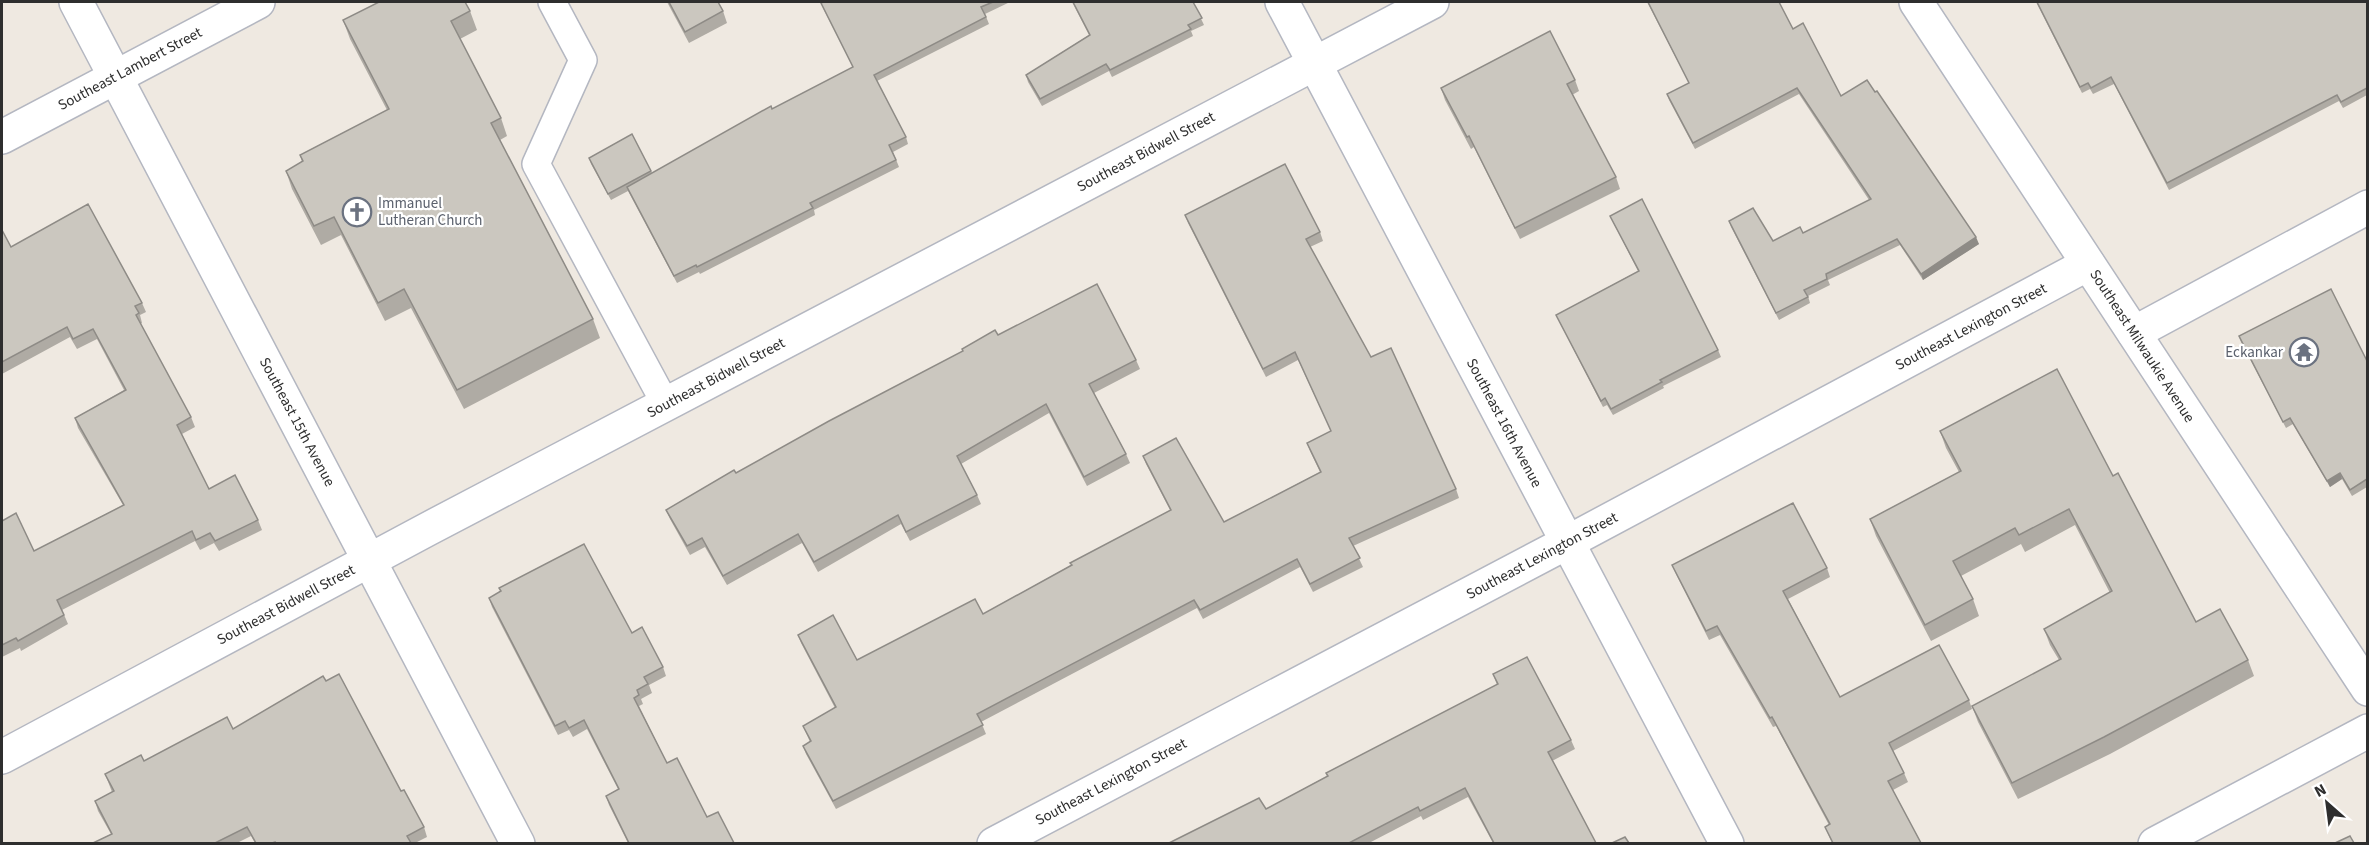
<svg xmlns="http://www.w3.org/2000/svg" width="2369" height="845" viewBox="0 0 2369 845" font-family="'Source Sans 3',sans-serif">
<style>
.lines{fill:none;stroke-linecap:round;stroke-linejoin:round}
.service-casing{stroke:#b4b7c1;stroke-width:30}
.minor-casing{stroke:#b4b7c1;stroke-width:36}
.secondary-casing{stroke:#b4b7c1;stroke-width:36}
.service{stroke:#fff;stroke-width:27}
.minor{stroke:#fff;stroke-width:33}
.secondary{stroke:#fff;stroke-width:33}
.wall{fill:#afaba4}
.shaded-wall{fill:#8e8b86}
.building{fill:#cbc7bf;stroke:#8e8b86;stroke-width:1.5}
.labels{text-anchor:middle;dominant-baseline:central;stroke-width:4.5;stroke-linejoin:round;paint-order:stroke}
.street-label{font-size:15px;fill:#2e2e2e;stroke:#fff}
.worship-label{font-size:15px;fill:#5b616d;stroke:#fff;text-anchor:start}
</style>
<rect width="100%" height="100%" fill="#efe9e1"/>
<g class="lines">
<g class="service-casing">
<polyline id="service" points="552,2 583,60 536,164 666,405"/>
</g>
<g class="minor-casing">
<g id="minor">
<polyline points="76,2 518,844"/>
<polyline points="1282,2 1727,844"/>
<polyline points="2,137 258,2"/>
<polyline points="2134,333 2368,207"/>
<polyline points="2,757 428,529 1432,2"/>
<polyline points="994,844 1568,542 2088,264"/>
<polyline points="2155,844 2368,731"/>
</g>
</g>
<g class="secondary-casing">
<polyline id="secondary" points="1916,2 2368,689"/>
</g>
<use href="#service" class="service"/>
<use href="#minor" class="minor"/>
<use href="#secondary" class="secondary"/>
</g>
<g class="wall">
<polygon points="667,2 718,2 723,11 727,23 689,43"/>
<polygon points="823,2 1010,2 985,14 989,24 877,81 906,137 908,144 893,152 899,167 814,210 815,215 700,274 699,272 677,283 628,191 611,200 591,164 589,158 632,134 652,173 853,67 824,10 821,3"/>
<polygon points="1072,2 1193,2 1204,25 1191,31 1193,36 1112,77 1109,71 1042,106 1028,82 1026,75 1089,35"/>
<polygon points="1647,2 1779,2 1793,29 1841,96 1979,244 1923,280 1900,245 1828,280 1830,285 1808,296 1810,303 1779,320 1731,227 1729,221 1773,241 1803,233 1869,200 1799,94 1695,149 1669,100 1667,94 1689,83"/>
<polygon points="2036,2 2367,2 2367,95 2343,108 2339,101 2169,190 2114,84 2093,94 2090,89 2082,93"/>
<polygon points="470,11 477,30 460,39 501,118 507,136 500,140 593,319 600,338 464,409 411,308 385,321 341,235 321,245 292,189 286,171 302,162 300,155 387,110 350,39 343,20"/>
<polygon points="1575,80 1579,91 1572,95 1616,177 1620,189 1520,239 1474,147 1471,149 1445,100 1441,88"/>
<polygon points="1185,215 1320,232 1323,241 1310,247 1371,357 1456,489 1459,498 1353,546 1363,567 1313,592 1300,567 1203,619 1197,608 981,722 986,734 836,809 806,754 803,746 810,742 803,726 835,708 801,643 798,635 857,660 983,614 1170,510 1146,464 1143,456 1224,522 1320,472 1310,451 1307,443 1331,431 1298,360 1266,377 1188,223"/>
<polygon points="1610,216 1718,350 1721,357 1663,386 1664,388 1613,415 1607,405 1603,407 1559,321 1556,315 1638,271"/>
<polygon points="2,230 11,247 142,303 146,312 140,315 142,323 140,324 191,417 195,427 182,434 209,489 258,520 262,530 219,551 214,543 200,550 195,541 62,610 68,624 21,651 20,648 2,657 2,521 34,551 123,505 78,428 75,418 124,390 97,339 77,349 70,337 2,374"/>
<polygon points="998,335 1136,360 1140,369 1094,393 1126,454 1130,463 1087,486 1049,413 961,464 977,495 981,504 910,541 901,524 818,572 802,543 727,585 705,547 690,555 670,519 666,510"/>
<polygon points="2239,336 2367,361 2367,487 2352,496 2342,479 2330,487 2293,424 2286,428 2241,342"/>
<polygon points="1940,431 2113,476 2196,622 2248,660 2254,676 2110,754 2018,799 1978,722 1972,706 2059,660 2050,645 2044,629 2110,593 2075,525 2025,552 2021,544 1961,576 1973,599 1979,616 1931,641 1876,536 1870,519 1959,472 1946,448"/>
<polygon points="1672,565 1827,568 1830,577 1788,599 1840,697 1969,700 1972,709 1893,751 1904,773 1908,782 1893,790 1921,843 1832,843 1825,827 1829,825 1776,726 1773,727 1720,635 1709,640 1676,574"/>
<polygon points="499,588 632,633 663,667 666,676 649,685 652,693 641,699 643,704 639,706 667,763 707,817 734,843 628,843 609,805 606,796 618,789 587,729 573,737 569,730 558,735 492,607 489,598 501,592"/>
<polygon points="1493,674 1571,740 1575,749 1552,761 1596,843 1493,843 1468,797 1423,820 1421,816 1369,843 1169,843 1266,809 1327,776 1326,773 1497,685"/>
<polygon points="326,681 401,791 424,827 427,837 415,843 255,843 251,836 237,843 93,843 111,834 98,811 95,801 112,792 105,774 144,761 233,729"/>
</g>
<g class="shaded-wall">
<polygon points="1976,237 1979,244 1923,280 1921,274"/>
<polygon points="2340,473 2342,479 2330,487 2327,481"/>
</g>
<g class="building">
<polygon points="379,2 465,2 470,11 451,21 501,118 491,123 593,319 457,390 404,289 378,303 334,217 314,226 286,171 303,161 300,155 389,109 343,20"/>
<polygon points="669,2 718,2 723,11 685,32"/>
<polygon points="823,2 993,2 981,7 986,17 874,75 906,137 889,145 896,160 810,203 813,208 697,267 696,265 674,276 627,187 771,106 772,109 853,67 821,3"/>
<polygon points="1073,2 1193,2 1202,18 1188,25 1191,29 1110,70 1106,64 1040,99 1026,75 1090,35"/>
<polygon points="1648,2 1779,2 1793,29 1803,23 1841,96 1867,80 1875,92 1877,91 1976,237 1921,274 1897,239 1826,274 1827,279 1804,290 1808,297 1776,313 1729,221 1753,208 1773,241 1800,227 1803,233 1871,199 1797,88 1693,143 1667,94 1689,83"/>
<polygon points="2037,2 2367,2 2367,88 2341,102 2337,95 2167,183 2111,77 2091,88 2088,83 2080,87"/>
<polygon points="1550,31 1575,80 1567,84 1616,177 1515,228 1469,136 1467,137 1441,88"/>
<polygon points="632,134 651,171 608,194 589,158"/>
<polygon points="1285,164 1320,232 1306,239 1371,357 1391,348 1456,489 1349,538 1360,558 1310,584 1297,559 1200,610 1194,600 977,714 983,725 833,801 803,746 811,741 803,726 836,707 798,635 833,615 857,660 975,599 983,614 1072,565 1070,563 1171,510 1143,456 1176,438 1224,522 1321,472 1307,443 1331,431 1295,352 1263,369 1185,215"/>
<polygon points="1642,199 1718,350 1660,380 1662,382 1611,409 1605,398 1601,401 1556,315 1639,271 1610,216"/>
<polygon points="88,204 142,303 135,306 139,313 136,315 191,417 177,425 209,489 235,475 258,520 215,541 210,533 196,540 192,531 57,600 64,615 18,641 16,638 2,645 2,521 16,513 34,551 124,505 75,418 126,390 93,329 73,339 67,327 2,362 2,230 11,247"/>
<polygon points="1097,284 1136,360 1089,384 1126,454 1084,477 1046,404 957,456 977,495 906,532 898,515 814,562 798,534 723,576 702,538 687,546 666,510 734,470 736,473 829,421 963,351 962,349 995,330 998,335"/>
<polygon points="2331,289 2367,361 2367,479 2350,490 2340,473 2327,481 2290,418 2283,422 2239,336"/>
<polygon points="2057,369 2113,476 2118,473 2196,622 2220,609 2248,660 2104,737 2012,783 1972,706 2061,659 2044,629 2112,591 2069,509 2019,535 2015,528 1953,561 1973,599 1925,625 1870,519 1961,471 1940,431"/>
<polygon points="1793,503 1827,568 1783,591 1840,697 1939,645 1969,700 1889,743 1904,773 1888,781 1921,843 1833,843 1825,827 1830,824 1772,717 1770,718 1717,626 1706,631 1672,565"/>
<polygon points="584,544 632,633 642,627 663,667 644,677 648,684 637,690 639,695 634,698 667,763 677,758 707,817 718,812 734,843 629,843 606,796 619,789 584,720 569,728 565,721 555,726 489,598 501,591 499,588"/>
<polygon points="1527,657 1571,740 1548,752 1596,843 1494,843 1465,788 1420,811 1418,807 1349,843 1169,843 1259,798 1266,809 1328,776 1326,773 1498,684 1493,674"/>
<polygon points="339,674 401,791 404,790 424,827 407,836 411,843 275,843 275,842 272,843 256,843 247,827 215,843 93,843 112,834 95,801 114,791 105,774 141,755 144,761 227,717 233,729 323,676 326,681"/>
<polygon points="2350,836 2354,843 2335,843"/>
<polygon points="1625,837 1629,843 1612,843"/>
</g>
<defs>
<g id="church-ring" transform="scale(1.5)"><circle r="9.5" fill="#fff" stroke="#6b7280" stroke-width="1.5"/><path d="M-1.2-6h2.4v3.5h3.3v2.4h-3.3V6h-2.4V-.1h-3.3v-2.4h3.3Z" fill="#6b7280"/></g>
<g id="temple-ring" transform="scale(1.5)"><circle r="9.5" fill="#fff" stroke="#6b7280" stroke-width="1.5"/><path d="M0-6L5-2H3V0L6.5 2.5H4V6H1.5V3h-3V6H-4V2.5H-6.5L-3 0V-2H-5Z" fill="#6b7280"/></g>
</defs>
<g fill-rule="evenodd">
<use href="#church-ring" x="357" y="212"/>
<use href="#temple-ring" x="2304" y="352"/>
</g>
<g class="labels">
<g class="street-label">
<text transform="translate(130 69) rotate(-28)">Southeast Lambert Street</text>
<text transform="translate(1146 152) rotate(-28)">Southeast Bidwell Street</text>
<text transform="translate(1971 327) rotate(-28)">Southeast Lexington Street</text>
<text transform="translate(2142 346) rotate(57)">Southeast Milwaukie Avenue</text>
<text transform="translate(716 378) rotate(-28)">Southeast Bidwell Street</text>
<text transform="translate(297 422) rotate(62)">Southeast 15th Avenue</text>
<text transform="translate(1504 423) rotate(62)">Southeast 16th Avenue</text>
<text transform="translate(1542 556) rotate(-28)">Southeast Lexington Street</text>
<text transform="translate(286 605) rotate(-28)">Southeast Bidwell Street</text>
<text transform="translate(1111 782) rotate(-28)">Southeast Lexington Street</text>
</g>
<g class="worship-label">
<text x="378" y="203">Immanuel<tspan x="378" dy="17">Lutheran Church</tspan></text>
<text x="2283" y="352" text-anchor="end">Eckankar</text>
</g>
</g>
<rect width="2369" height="845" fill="none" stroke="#2e2e2e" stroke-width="6"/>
<g transform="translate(2327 803) rotate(332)" stroke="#ffffff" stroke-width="4.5" paint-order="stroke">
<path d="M0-4.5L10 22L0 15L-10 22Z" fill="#2e2e2e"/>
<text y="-9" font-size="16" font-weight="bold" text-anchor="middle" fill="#2e2e2e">N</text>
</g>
</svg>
